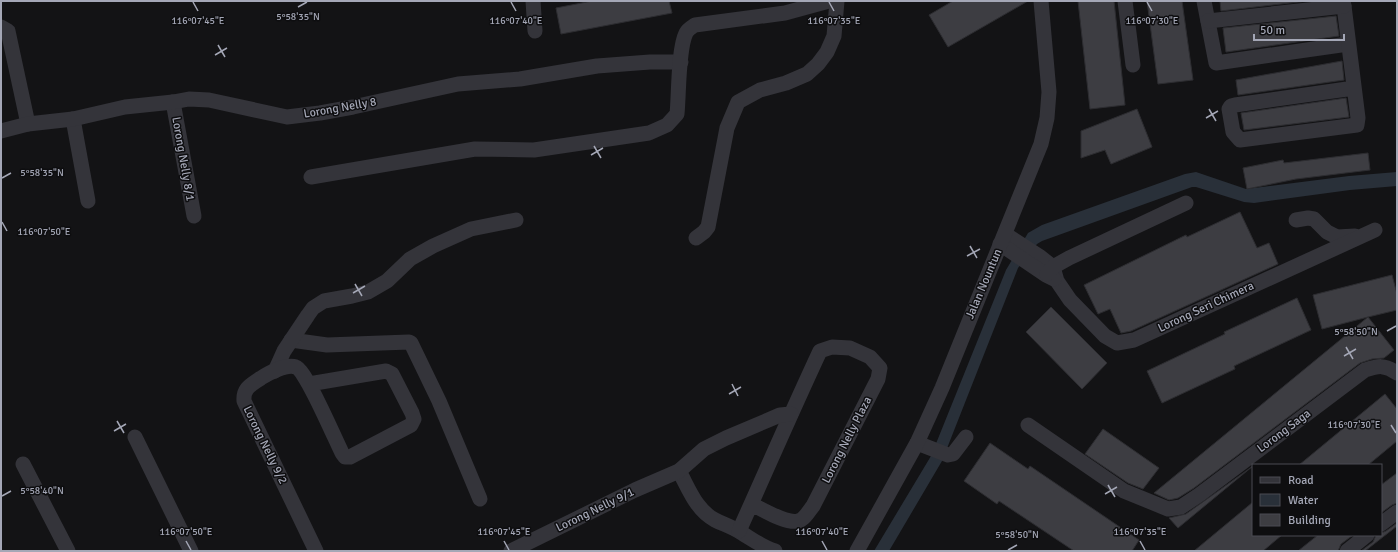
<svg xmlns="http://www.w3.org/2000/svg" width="1398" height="552" viewBox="0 0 1398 552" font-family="Signika,sans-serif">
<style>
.water{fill:#293039}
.building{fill:#3d3d42;stroke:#2d2d31}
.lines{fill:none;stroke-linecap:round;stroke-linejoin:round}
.minor{stroke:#34343a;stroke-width:15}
.ticks{fill:none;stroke:#a4a7b6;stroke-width:1.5}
.labels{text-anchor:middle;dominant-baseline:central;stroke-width:3;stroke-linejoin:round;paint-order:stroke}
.street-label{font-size:12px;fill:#a4a7b6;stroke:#0e0e10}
.ticks-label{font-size:10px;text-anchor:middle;fill:#a4a7b6;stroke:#0e0e10;stroke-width:3;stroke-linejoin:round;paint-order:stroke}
</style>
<rect width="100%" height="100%" fill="#131315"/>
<polygon class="water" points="1196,172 1246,189 1349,176 1397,172 1397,186 1350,190 1254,203 1244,202 1196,187 1192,187 1042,241 1037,244 1018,268 942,461 889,551 874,551 931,456 1006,270 1028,233 1042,225 1185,174"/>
<g class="building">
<polygon points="592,1 669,1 672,13 561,34 556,8"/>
<polygon points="953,1 1028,1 948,47 929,15"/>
<polygon points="1078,1 1114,1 1125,105 1090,109"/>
<polygon points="1147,1 1182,1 1193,80 1158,84"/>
<polygon points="1220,1 1307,1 1221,11"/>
<polygon points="1336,16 1339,36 1226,52 1223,28"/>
<polygon points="1342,61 1344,80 1238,95 1236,80"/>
<polygon points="1346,98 1349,117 1244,130 1241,113"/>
<polygon points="1137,109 1152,147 1111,164 1105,150 1081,158 1081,131"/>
<polygon points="1368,153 1370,170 1296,179 1247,189 1243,168 1283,160 1284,163"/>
<polygon points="1240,212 1257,248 1269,243 1278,264 1131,331 1121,333 1110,309 1098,314 1084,285 1186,235 1187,237"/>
<polygon points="1392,275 1397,294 1397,310 1368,317 1394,350 1384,358 1372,359 1360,363 1194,488 1178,498 1169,500 1154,493 1368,317 1322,329 1313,295"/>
<polygon points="1297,298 1311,330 1234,366 1235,369 1162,403 1147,371 1225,334 1224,332"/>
<polygon points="1051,307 1107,363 1082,389 1026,332"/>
<polygon points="1385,394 1397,409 1397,441 1368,465 1299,465"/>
<polygon points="1103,429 1159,468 1143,489 1128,483 1085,454"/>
<polygon points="990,443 1028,469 1030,466 1139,540 1132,551 1074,551 999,501 997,504 964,481"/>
<polygon points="1253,466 1178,528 1169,518 1186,514"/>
<polygon points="1397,473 1397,503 1392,505 1381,513 1381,485"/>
<polygon points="1253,502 1253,535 1282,535 1263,551 1194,551"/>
<polygon points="1397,523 1397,526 1365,551 1361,551 1373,542 1376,535 1381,535 1381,533 1386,531"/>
<polygon points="1318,535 1353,535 1341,544 1338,551 1298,551"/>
</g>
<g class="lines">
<g class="minor">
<polyline points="533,1 535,31"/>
<polyline points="1125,1 1133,65"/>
<polyline points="1204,1 1216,63 1348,44"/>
<polyline points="1343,1 1344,6 1358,118 1357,125 1240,140 1233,132 1229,109 1231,106 1235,105 1354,88"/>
<polyline points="1208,21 1344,6"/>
<polyline points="1,27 8,31 28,124"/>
<polyline points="173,102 194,216"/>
<polyline points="73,119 88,201"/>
<polyline points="1,131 28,124 73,119 125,107 173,102 189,99 209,100 287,117 320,113 353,107 458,84 520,79 597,66 650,62 681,62"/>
<path d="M311 177 475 149 534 150 649 133 667 125 677 114C679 95 678 49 686 33 688 29 692 27 695 25L785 13 829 1"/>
<polyline points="1296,220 1308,218 1314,219 1327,232 1337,237 1355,236"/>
<polyline points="1005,234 1039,256 1053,267 1057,281 1070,300 1105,336 1117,343 1134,340 1375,230"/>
<polyline points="696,238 704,232 708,227 727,128 738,102 760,90 786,83 807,74 818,64 827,52 834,36 837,1"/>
<polyline points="1000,244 1046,275 1054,279"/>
<polyline points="1047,274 1053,267 1069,258 1186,203"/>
<polyline points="291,340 327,345 409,342 411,343 439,401 480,499"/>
<polyline points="275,371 284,351 308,315 313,308 324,301 352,296 368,292 387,281 410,259 433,246 471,229 516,220"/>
<path d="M309 384 386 371 392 374 412 413 414 419 411 425 350 457H345L342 453C336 441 305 369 296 367 286 364 269 373 261 378 251 385 243 388 244 401L316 551"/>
<path d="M1028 425 1124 491 1168 509 1181 507 1199 495 1365 370C1378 366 1384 364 1397 373"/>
<polyline points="135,437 191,551"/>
<polyline points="917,443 948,455 953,454 966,437"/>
<polyline points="23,464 68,551"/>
<path d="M679 471C689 489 696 510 715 520 723 524 732 527 740 532 752 539 762 547 775 551"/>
<polyline points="1381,524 1397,512"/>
<path d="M739 531C766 471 792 411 820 351L832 347 850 348 870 357 880 368 878 379 813 506C809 511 804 520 798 521 786 524 762 509 751 504"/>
<polyline points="511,551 635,490 679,471 704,449 726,438 780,415 791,414"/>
<polyline points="857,551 917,443 942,388 1041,144 1047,118 1049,92 1041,1"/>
<polyline points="1347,551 1367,535"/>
</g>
</g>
<path class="ticks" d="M193 2 198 11M511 2 516 11M829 2 834 11M1147 2 1152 11M298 7 307 2M218 45 225 57M215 55 227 48M1209 109 1216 121M1206 118 1218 111M594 146 601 158M591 155 603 148M2 178 11 173M2 222 7 231M970 246 977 258M967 256 980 249M355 284 362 296M353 293 365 286M1387 331 1396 326M1346 347 1353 359M1344 356 1356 349M732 384 738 396M729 394 741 387M117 421 124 433M1391 425 1396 433M114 431 126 424M1108 485 1115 497M1105 494 1117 487M2 496 11 491M186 541 191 550M504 541 509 550M822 541 827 550M1140 541 1145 550M1008 550 1017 545"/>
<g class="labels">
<g class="street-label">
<text transform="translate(340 108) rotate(-10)">Lorong Nelly 8</text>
<text transform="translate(183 159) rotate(80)">Lorong Nelly 8/1</text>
<text transform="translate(984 284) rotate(-67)">Jalan Nountun</text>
<text transform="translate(1206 307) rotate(-25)">Lorong Seri Chimera</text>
<text transform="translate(1284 431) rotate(-37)">Lorong Saga</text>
<text transform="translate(847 440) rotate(-63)">Lorong Nelly Plaza</text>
<text transform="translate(265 445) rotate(64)">Lorong Nelly 9/2</text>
<text transform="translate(595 510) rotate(-26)">Lorong Nelly 9/1</text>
</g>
</g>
<g class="ticks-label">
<text x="298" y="20">5°58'35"N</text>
<text x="198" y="24">116°07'45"E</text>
<text x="516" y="24">116°07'40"E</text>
<text x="834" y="24">116°07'35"E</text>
<text x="1152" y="24">116°07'30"E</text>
<text x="42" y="176">5°58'35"N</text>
<text x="44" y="235">116°07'50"E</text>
<text x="1356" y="335">5°58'50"N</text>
<text x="1354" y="428">116°07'30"E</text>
<text x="42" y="494">5°58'40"N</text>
<text x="186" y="535">116°07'50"E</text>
<text x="504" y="535">116°07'45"E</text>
<text x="822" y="535">116°07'40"E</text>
<text x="1140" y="535">116°07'35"E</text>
<text x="1017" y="538">5°58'50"N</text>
</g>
<rect width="1398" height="552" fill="none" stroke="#a4a7b6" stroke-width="4"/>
<rect x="1252" y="464" width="130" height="72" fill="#0e0e10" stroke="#4a4b52"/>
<rect x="1260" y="477" width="20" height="6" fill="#34343a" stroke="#4a4b52"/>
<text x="1288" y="484" font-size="12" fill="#a4a7b6">Road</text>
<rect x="1260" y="494" width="20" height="12" fill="#293039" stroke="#4a4b52"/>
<text x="1288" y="504" font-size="12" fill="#a4a7b6">Water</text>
<rect x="1260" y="514" width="20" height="12" fill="#3d3d42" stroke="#4a4b52"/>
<text x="1288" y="524" font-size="12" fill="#a4a7b6">Building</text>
<path d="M1254 34v6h90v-6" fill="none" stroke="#a4a7b6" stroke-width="2"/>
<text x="1260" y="34" font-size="12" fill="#a4a7b6" stroke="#0e0e10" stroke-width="3" paint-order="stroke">50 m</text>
</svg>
